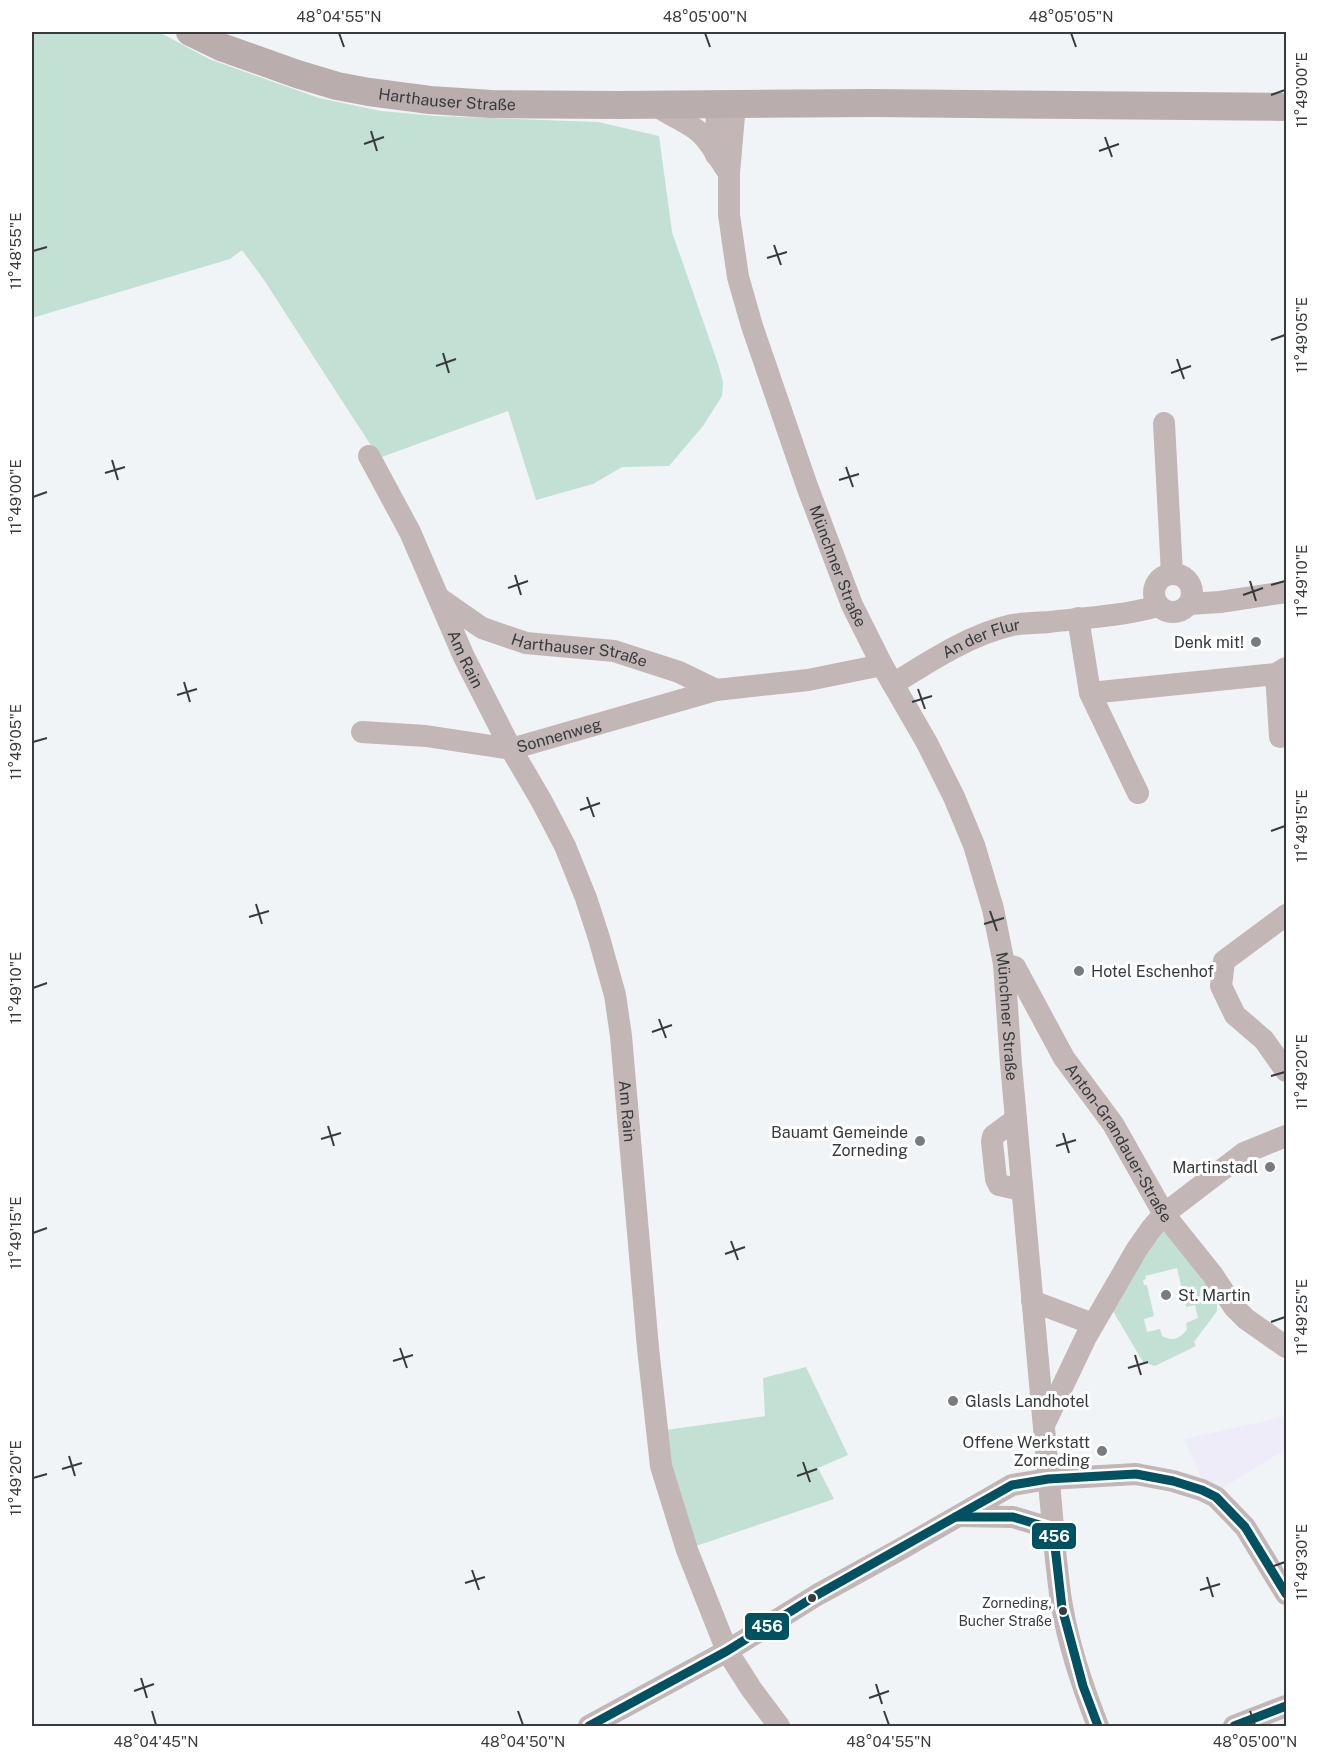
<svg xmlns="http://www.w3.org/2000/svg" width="1318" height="1758" viewBox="0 0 1318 1758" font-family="'Public Sans',sans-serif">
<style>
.education{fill:#eeecf9}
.green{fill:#c2e0d3;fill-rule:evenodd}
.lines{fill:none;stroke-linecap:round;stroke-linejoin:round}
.minor{stroke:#c2b6b6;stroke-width:22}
.major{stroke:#b9adad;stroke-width:28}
.bus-1-casing{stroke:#fff;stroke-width:14}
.bus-1{stroke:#005262;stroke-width:9}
.ticks{fill:none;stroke:#383b3d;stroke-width:2}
.poi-dot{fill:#787c7e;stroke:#fff;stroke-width:2}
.bus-dot{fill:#383b3d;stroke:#fff;stroke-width:2}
.labels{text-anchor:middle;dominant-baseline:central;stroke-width:6;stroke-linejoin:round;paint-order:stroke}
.bus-label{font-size:14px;fill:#383b3d;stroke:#fff;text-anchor:end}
.street-label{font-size:16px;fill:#383b3d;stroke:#fff}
.poi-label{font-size:16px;fill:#383b3d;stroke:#fff;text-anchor:end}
.line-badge{stroke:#fff;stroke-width:2}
.badge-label{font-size:16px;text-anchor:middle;font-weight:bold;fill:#fff}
.neatline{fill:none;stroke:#383b3d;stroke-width:2}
.ticks-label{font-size:15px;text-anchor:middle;fill:#383b3d}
</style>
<rect width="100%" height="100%" fill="#f0f4f7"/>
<polygon class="education" points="1286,1416 1286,1449 1218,1491 1203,1482 1184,1439"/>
<g class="green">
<polygon points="32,32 159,32 209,59 319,98 381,111 436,116 598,122 659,136 672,232 718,364 723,382 722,396 703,426 669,466 622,467 593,484 536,500 508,411 379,458 264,280 242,250 230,259 32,318"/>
<path d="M1162 1230 1170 1231 1217 1301V1311L1194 1342 1196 1346 1155 1366 1143 1362 1110 1306ZM1177 1268 1186 1307 1195 1305 1198 1318 1186 1323 1187 1330C1178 1339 1174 1342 1162 1336L1160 1329 1147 1332 1144 1319 1154 1316 1147 1285H1144L1143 1280 1146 1279 1145 1276Z"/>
<polygon points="806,1367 848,1455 818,1468 834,1499 696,1546 671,1473 666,1430 765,1416 763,1378"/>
</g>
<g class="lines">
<g class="minor">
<path d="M653 104C666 113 681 119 694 128 709 138 718 158 729 173"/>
<path id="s1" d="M735 104 729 173V215L738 277 752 326 807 486 852 605 882 665 927 743 954 797 974 845 993 909 1004 964 1011 1064 1056 1560C1058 1575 1059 1590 1062 1606 1069 1647 1083 1688 1098 1726"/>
<polyline points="716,155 717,104"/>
<polyline points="1164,423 1172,574"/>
<path id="s2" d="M369 456 410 532 464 657 511 749 541 800 565 846 586 898 599 938 615 995 621 1036 648 1348 661 1466 687 1550 727 1651 752 1690 779 1726"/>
<circle cx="1173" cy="593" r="19"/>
<path id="s3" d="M439 598 482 628 526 643 614 651 679 672 716 690"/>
<polyline points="1189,604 1220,602 1286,592"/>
<polyline points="1078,618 1090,693 1138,793"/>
<polyline points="1276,674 1280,737"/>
<path id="s4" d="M893 684C930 661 969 635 1012 625 1024 623 1037 623 1049 622 1085 618 1123 616 1158 606"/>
<polyline points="1090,693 1276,674 1286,668"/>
<path id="s5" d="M362 732 426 736 511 749 716 690 808 680 882 665"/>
<polyline points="1286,915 1224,961 1221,986 1235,1015 1264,1040 1286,1071"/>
<path id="s6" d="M1004 964 1015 967 1064 1058 1113 1124 1164 1214 1212 1274 1234 1307 1246 1319 1286 1347"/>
<polyline points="1016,1119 993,1136 992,1142 996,1179 999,1185 1022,1190"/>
<polyline points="1032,1301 1093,1324"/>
<polyline points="1044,1425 1086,1337 1137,1249 1151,1229 1164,1214 1244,1153 1286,1136"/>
<polyline points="960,1516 1013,1517 1053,1529"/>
<polyline points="589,1726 727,1651 817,1595 899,1550 1012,1485 1048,1479 1136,1474 1173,1481 1202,1490 1216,1497 1245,1527 1286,1594"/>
<polyline points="1234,1726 1286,1706"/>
</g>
<path class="major" id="s7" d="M190 32 221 47 297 74 337 86 369 92 430 100 491 104 619 105 873 103 1286 107"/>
<g class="bus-1-casing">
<g id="bus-1">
<polyline points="956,1517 1013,1517 1053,1529 1062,1608 1083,1686 1098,1726"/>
<polyline points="589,1726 727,1651 817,1595 1012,1485 1048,1479 1136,1474 1173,1481 1202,1490 1216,1497 1245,1527 1286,1594"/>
<polyline points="1234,1726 1286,1706"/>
</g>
</g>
<use href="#bus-1" class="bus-1"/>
</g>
<path class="ticks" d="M339 33 344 47M705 33 710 47M1071 33 1076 47M1271 95 1285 90M371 131 377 151M1105 137 1112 157M364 144 384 137M1099 151 1119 144M774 245 781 265M33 251 47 247M767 258 787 252M1271 340 1285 335M443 353 449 373M1177 359 1184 379M436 366 456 359M1171 373 1191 366M112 460 118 480M846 467 853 487M105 473 125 467M839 480 859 474M33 497 47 492M515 575 521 595M1250 581 1256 601M1271 585 1285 581M508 588 528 581M1243 595 1263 588M184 682 190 702M918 689 925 709M177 695 197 689M912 702 932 696M33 742 47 738M587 797 594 817M580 810 600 803M1271 831 1285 826M256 904 262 924M990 911 997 931M249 917 269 911M984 924 1004 918M33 988 47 983M659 1019 666 1038M652 1032 672 1025M1271 1076 1285 1072M328 1126 334 1146M1063 1133 1069 1153M321 1139 341 1133M1056 1146 1076 1140M33 1233 47 1228M731 1241 738 1260M725 1254 745 1247M1271 1322 1285 1317M400 1348 407 1368M1135 1355 1141 1375M393 1361 413 1355M1128 1368 1148 1362M69 1456 75 1476M803 1462 810 1482M62 1469 82 1463M797 1476 817 1469M33 1478 47 1474M1271 1567 1285 1562M472 1570 479 1590M1207 1577 1213 1597M465 1583 485 1577M1200 1590 1220 1584M141 1678 147 1698M876 1684 882 1704M134 1691 154 1684M869 1698 889 1691M152 1711 156 1725M518 1711 523 1725M884 1711 889 1725M1250 1711 1255 1725"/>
<g class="poi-dot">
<circle cx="1256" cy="642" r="6"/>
<circle cx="1079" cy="971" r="6"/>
<circle cx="920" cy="1141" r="6"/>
<circle cx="1270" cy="1167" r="6"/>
<circle cx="1166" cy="1295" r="6"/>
<circle cx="953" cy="1401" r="6"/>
<circle cx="1102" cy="1451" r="6"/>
</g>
<g class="bus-dot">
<circle cx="812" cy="1598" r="5"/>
<circle cx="1063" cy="1611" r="5"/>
</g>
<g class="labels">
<g class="bus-label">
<text x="1052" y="1603">Zorneding,<tspan x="1052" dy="18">Bucher Straße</tspan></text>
</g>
<g class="street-label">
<text stroke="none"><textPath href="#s7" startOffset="268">Harthauser Straße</textPath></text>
<text stroke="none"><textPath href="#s1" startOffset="480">Münchner Straße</textPath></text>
<text stroke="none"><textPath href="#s4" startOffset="100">An der Flur</textPath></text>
<text stroke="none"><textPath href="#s3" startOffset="153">Harthauser Straße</textPath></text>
<text stroke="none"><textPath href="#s2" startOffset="225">Am Rain</textPath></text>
<text stroke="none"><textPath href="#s5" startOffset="200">Sonnenweg</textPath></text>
<text stroke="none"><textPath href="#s1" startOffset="966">Münchner Straße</textPath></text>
<text stroke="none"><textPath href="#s2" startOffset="711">Am Rain</textPath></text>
<text stroke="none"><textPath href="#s6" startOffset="216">Anton-Grandauer-Straße</textPath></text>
</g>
<g class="poi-label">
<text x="1244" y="642">Denk mit!</text>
<text x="1091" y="971" text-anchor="start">Hotel Eschenhof</text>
<text x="908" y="1132">Bauamt Gemeinde<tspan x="908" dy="18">Zorneding</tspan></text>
<text x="1258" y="1167">Martinstadl</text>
<text x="1178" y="1295" text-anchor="start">St. Martin</text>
<text x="965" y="1401" text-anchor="start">Glasls Landhotel</text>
<text x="1090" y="1442">Offene Werkstatt<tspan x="1090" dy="18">Zorneding</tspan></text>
</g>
</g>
<g class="line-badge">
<rect x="1031" y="1522" width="46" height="28" rx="6" fill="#005262"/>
<rect x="744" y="1612" width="46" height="29" rx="6" fill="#005262"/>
</g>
<g class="badge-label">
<text x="1054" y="1542">456</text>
<text x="767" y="1632">456</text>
</g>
<rect width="1318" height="1758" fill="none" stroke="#ffffff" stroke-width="66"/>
<rect x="33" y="33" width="1252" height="1692" class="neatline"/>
<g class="ticks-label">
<text x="339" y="22">48°04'55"N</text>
<text x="705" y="22">48°05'00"N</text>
<text x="1071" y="22">48°05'05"N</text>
<text transform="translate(1302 90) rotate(-90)" y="5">11°49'00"E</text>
<text transform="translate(16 251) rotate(-90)" y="5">11°48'55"E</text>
<text transform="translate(1302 335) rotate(-90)" y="5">11°49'05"E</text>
<text transform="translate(16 497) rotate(-90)" y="5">11°49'00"E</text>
<text transform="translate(1302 581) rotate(-90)" y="5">11°49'10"E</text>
<text transform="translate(16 742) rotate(-90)" y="5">11°49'05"E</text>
<text transform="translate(1302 826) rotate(-90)" y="5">11°49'15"E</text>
<text transform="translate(16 988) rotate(-90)" y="5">11°49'10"E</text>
<text transform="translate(1302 1072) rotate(-90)" y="5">11°49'20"E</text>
<text transform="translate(16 1233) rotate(-90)" y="5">11°49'15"E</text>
<text transform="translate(1302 1317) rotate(-90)" y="5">11°49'25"E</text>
<text transform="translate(16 1478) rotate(-90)" y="5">11°49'20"E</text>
<text transform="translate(1302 1562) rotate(-90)" y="5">11°49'30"E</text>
<text x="156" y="1747">48°04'45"N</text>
<text x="523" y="1747">48°04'50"N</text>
<text x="889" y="1747">48°04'55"N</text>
<text x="1255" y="1747">48°05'00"N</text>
</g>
</svg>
